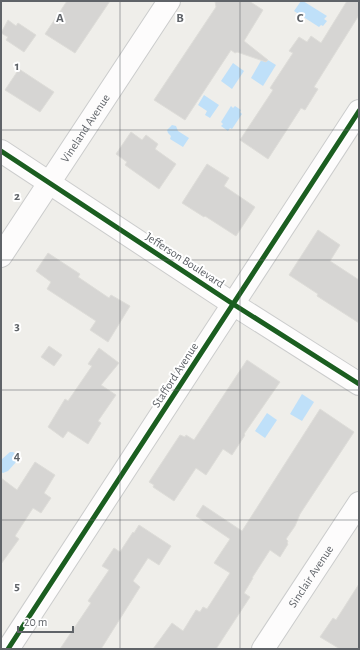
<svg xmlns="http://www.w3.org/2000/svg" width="360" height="650" viewBox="0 0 360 650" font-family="'Alegreya Sans',sans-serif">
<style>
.water{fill:#bfe0f9}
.building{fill:#d6d5d3;stroke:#deddd9}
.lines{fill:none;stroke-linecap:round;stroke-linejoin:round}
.minor-casing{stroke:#cbcccc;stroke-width:24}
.minor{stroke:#fdfcfc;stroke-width:22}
.cycleway-casing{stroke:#fff;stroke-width:8}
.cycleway{stroke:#1b5e20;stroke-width:5}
.grid{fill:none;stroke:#5f6368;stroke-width:1;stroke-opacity:0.55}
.labels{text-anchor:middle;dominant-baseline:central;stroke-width:4;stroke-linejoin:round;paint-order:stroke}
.street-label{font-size:12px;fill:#5f6368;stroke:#fff}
.grid-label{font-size:13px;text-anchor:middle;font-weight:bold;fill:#5f6368;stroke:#fff;stroke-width:4;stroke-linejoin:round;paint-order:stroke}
</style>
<rect width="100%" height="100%" fill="#efeeea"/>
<g class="water">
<polygon points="301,1 303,1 327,16 324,19 327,21 323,26 321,25 319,27 294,11"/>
<polygon points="263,57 276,65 263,86 251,78"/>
<polygon points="233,63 244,71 232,89 221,81"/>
<polygon points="204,95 219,105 210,118 205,115 207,111 198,105"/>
<polygon points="231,106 233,108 235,106 241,110 240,112 242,114 232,129 230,128 228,131 221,126 223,124 221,122"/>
<polygon points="172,125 176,126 178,131 189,138 183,147 170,139 171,136 168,133 167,130"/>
<polygon points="302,394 314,402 302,421 290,414"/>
<polygon points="267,413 277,420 265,438 255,431"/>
<polygon points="10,452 13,452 17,455 17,461 8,471 3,473 1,472 1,460"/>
</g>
<g class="building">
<polygon points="67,1 110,1 75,53 45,34"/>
<polygon points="215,1 249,1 263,10 244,41 268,60 266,62 237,52 235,53 231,50 185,120 154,100 216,7"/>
<polygon points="347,1 359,1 359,15 314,87 318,89 305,110 301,108 268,159 240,140 273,90 270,88 293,53 289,51 299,37 307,42 311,36 321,43"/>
<polygon points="8,20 16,26 18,23 36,35 24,52 6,40 8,37 1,33"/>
<polygon points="19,69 54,92 40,112 5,90"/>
<polygon points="131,132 142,140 146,135 158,144 155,149 176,164 159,189 125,165 127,162 116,154"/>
<polygon points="207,164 229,178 224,186 255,207 236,236 205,216 204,217 182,203"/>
<polygon points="318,230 340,245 330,261 359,280 359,323 317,296 318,294 289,275"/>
<polygon points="48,253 80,274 78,277 109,298 111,295 130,306 108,342 90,330 96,321 47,289 51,282 36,271"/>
<polygon points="49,346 62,355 54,366 41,357"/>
<polygon points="99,348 119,363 101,385 116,395 98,421 101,423 88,444 68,431 63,438 48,427 65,399 68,401 92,366 88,364"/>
<polygon points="247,360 280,382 244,434 245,435 232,455 223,449 206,475 196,468 174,501 153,487 154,485 149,482 180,435 185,437 186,435 194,440"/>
<polygon points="320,409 354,432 300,514 295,526 286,539 288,541 287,543 288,544 280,557 270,550 252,578 253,578 244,593 250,597 216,649 153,649 172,623 183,631 196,610 200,612 203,607 207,609 230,573 214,563 230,539 196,516 203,505 242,531"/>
<polygon points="35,462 55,475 44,493 51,498 41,513 33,508 15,536 19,539 1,564 1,478 17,490"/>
<polygon points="139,525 171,546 159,565 148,558 133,581 140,587 101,649 60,649 91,603 88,601 109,570 102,566 114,548 120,552 133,532 134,533"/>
<polygon points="359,584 359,649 340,649 320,637 333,618 336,620"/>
</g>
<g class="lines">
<g class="minor-casing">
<g id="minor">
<polyline points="1,151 233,304 359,384"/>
<path id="s1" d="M1 256 169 1"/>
<polyline points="8,649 359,111"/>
<path id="s2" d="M263 649 359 503"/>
</g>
</g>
<use href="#minor" class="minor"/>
<g class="cycleway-casing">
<g id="cycleway">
<polyline points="1,151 233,304 359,384"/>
<polyline points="8,649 359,111"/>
</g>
</g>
<use href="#cycleway" class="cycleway"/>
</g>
<path class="grid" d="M120 1V649M240 1V649M1 130H359M1 260H359M1 390H359M1 520H359"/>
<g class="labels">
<g class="street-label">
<text stroke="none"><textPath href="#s1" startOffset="153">Vineland Avenue</textPath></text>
<text transform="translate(185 260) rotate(33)">Jefferson Boulevard</text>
<text transform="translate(175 375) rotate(-57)">Stafford Avenue</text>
<text stroke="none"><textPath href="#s2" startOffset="87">Sinclair Avenue</textPath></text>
</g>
</g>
<g class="grid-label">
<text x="60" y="22">A</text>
<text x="180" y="22">B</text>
<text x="300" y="22">C</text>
<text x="17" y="70">1</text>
<text x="17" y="200">2</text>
<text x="17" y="330">3</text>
<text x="17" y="460">4</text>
<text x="17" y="590">5</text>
</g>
<rect width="360" height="650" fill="none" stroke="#5f6368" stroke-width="4"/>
<path d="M18 626v6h55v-6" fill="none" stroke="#5f6368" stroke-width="2"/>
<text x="24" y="626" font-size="12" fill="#5f6368" stroke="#ffffff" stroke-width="3" paint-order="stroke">20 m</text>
</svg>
